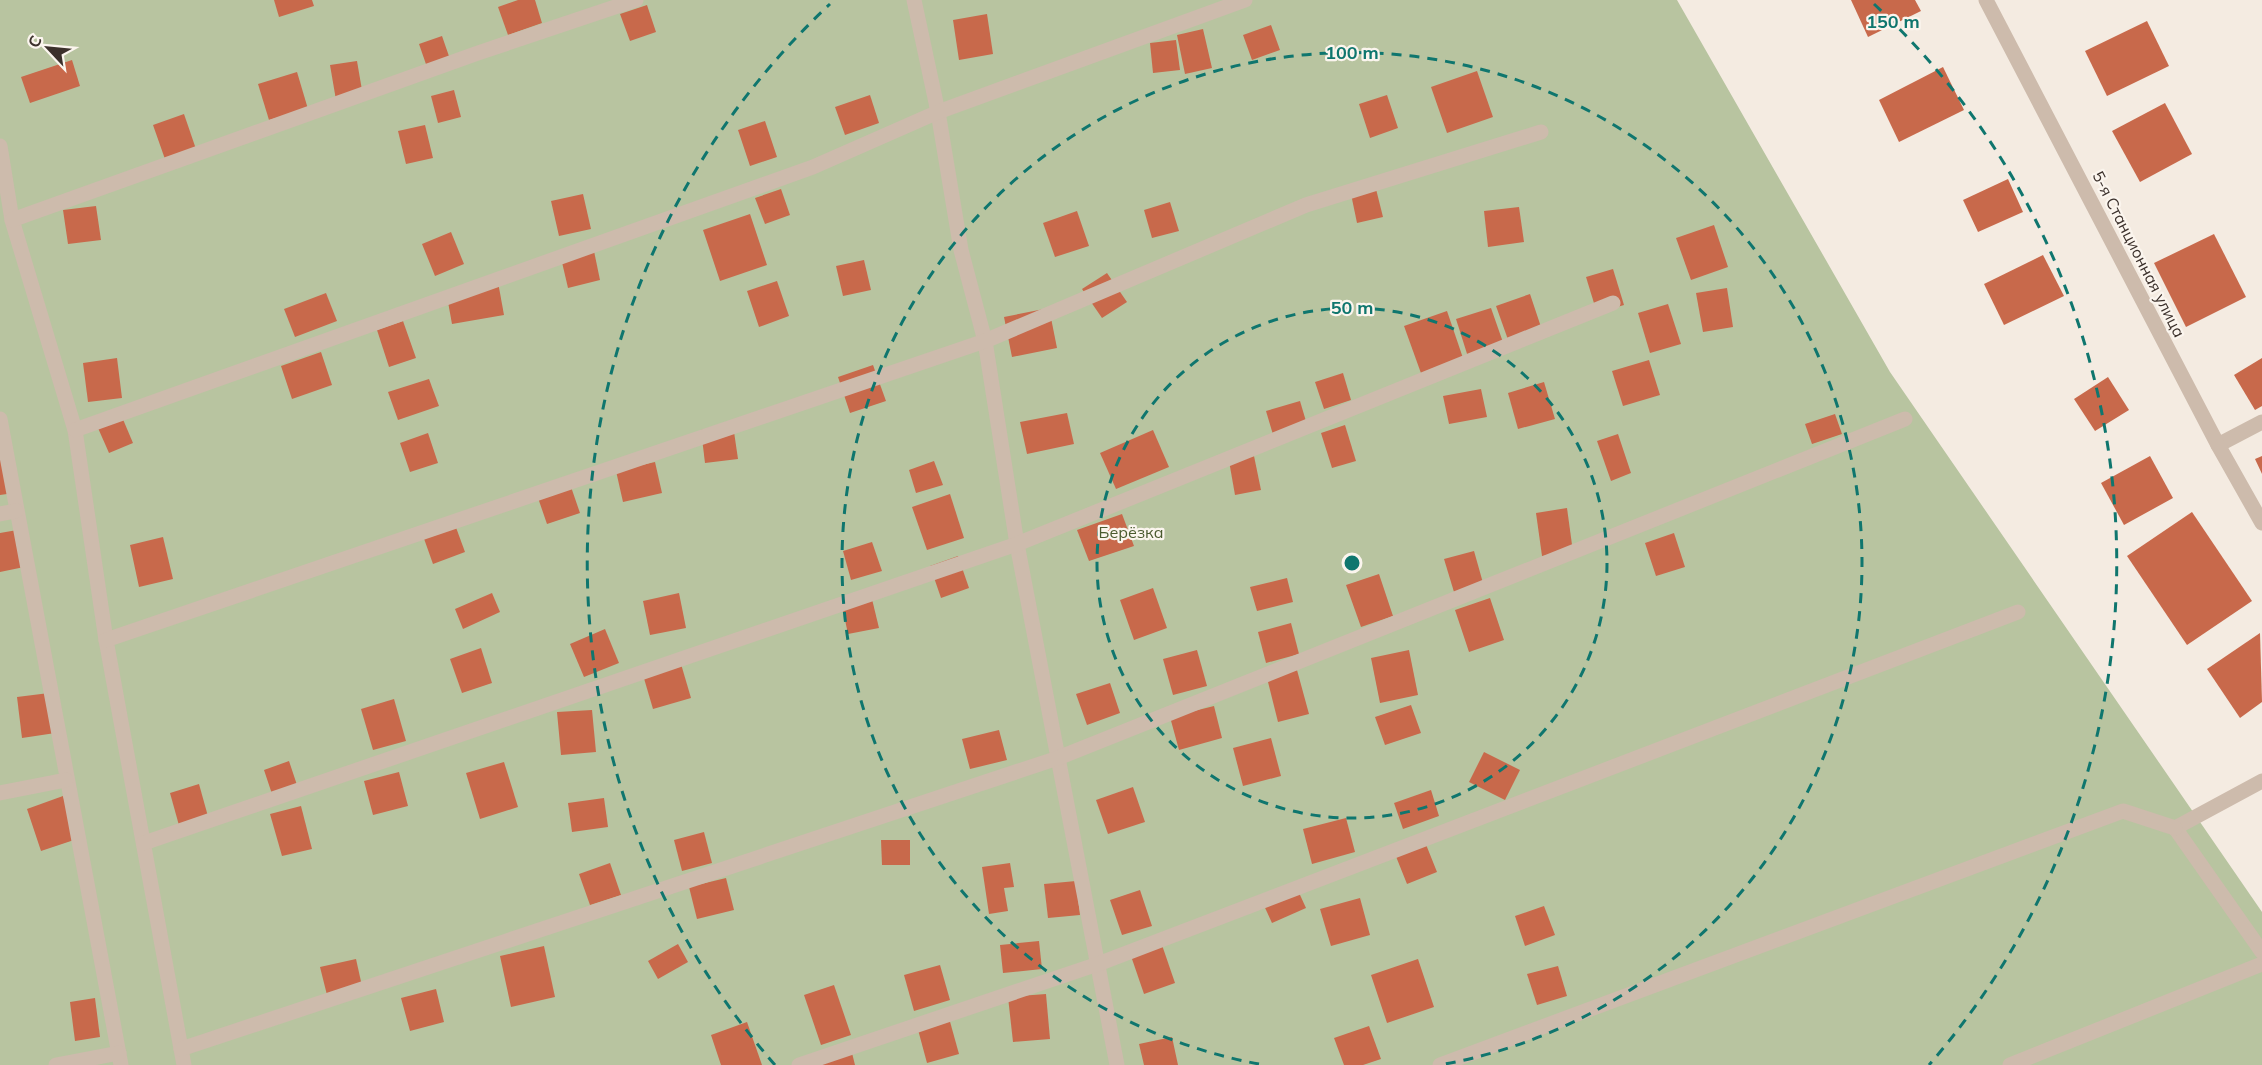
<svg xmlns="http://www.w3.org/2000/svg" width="2262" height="1065" viewBox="0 0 2262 1065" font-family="Mulish,sans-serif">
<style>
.green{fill:#b8c4a0}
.building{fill:#c8694b}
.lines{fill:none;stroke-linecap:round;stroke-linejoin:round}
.lane{stroke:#cdbbac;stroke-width:15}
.street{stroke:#cdbbac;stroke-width:15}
.ring{fill:none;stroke:#0f766e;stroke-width:3;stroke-dasharray:10 8}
.labels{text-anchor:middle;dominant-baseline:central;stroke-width:4.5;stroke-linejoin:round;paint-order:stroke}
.street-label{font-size:16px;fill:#3b302b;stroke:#fbf5ee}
.park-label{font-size:16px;fill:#4a5a2e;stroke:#fbf5ee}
.centre{fill:#0f766e;stroke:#fbf5ee;stroke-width:3}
.ring-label{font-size:18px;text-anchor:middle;font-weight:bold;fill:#0f766e;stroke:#fbf5ee;stroke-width:4.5;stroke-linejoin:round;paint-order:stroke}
</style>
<rect width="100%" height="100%" fill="#f4ebe1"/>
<polygon class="green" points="0,0 1677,0 1890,372 2262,912 2262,1065 0,1065"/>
<g class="building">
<polygon points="274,0 312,0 314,6 279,17"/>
<polygon points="518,0 535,0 542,23 508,35 498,7"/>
<polygon points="1851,0 1915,0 1921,11 1868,37"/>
<polygon points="647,5 656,32 630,41 620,14"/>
<polygon points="987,14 993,54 959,60 953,20"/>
<polygon points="2147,21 2169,66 2107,96 2085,51"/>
<polygon points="1271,25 1280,50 1252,60 1243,35"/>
<polygon points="1203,29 1212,68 1185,74 1177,35"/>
<polygon points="442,36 451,62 428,70 419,44"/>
<polygon points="1176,40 1180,70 1153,73 1150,43"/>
<polygon points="72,60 80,86 30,103 21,77"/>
<polygon points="357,61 363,96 336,100 330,65"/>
<polygon points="1943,67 1964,110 1899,142 1879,100"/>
<polygon points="1477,71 1493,117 1447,133 1431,87"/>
<polygon points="297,72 308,109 269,120 258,84"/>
<polygon points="454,90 461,117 438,123 431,96"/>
<polygon points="870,95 879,123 845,135 835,107"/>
<polygon points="1387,95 1398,128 1370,138 1359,104"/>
<polygon points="2165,103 2192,154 2140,182 2112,131"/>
<polygon points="184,114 197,152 166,162 153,125"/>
<polygon points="765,121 777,157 750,166 738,130"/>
<polygon points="425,125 433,158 406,164 398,131"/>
<polygon points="2008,179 2023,212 1978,232 1963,200"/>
<polygon points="781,189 790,215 765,224 755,198"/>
<polygon points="1376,189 1383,217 1357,223 1351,194"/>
<polygon points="583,194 591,229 559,236 551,201"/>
<polygon points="1170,202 1179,231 1152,238 1144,210"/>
<polygon points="96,206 101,240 68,244 63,210"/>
<polygon points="1519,207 1524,242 1488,247 1484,211"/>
<polygon points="1077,211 1089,246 1055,257 1043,223"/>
<polygon points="750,214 767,265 720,281 703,230"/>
<polygon points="1714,225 1728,267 1691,280 1676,238"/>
<polygon points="451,232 464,264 435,276 422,244"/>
<polygon points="2214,234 2246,297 2186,327 2154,263"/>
<polygon points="594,251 600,280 568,288 561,258"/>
<polygon points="2043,255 2064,296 2004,325 1984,284"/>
<polygon points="864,260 871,290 843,296 836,266"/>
<polygon points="1613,269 1624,305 1597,313 1586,277"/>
<polygon points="1107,273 1127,302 1102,318 1082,289"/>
<polygon points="777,281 789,316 759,327 747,291"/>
<polygon points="498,282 504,315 452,324 446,291"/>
<polygon points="1727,288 1733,327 1703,332 1696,293"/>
<polygon points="326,293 337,321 295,337 284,309"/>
<polygon points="1530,294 1544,336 1511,348 1496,306"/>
<polygon points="1668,304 1681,344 1650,353 1638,313"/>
<polygon points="1049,308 1057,348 1012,357 1004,317"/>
<polygon points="1491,308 1505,348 1469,360 1456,319"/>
<polygon points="1447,311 1464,361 1422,376 1404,326"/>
<polygon points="403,321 416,358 389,367 377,330"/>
<polygon points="321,352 332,385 292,399 281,366"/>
<polygon points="117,358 122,398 88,402 83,363"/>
<polygon points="2262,358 2262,406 2255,410 2234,375"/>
<polygon points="1649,360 1660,395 1623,406 1612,371"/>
<polygon points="873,365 886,401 850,413 838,377"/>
<polygon points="1343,373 1351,400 1324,409 1315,382"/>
<polygon points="2108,377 2129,410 2095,431 2074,399"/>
<polygon points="429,379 439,406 398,420 388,392"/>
<polygon points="1544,382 1555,419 1518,429 1508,393"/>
<polygon points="1481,389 1487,417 1449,424 1443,396"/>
<polygon points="1300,401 1308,428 1274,438 1266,411"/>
<polygon points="1067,413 1074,444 1027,454 1020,422"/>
<polygon points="1835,414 1842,434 1812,444 1805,424"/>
<polygon points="122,417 133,443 109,453 98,428"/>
<polygon points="0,425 14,493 0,495"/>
<polygon points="733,425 738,459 705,463 701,430"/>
<polygon points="1345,425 1356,461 1332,468 1321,433"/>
<polygon points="1153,430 1169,467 1116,489 1100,453"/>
<polygon points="428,433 438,463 410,472 400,443"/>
<polygon points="1618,434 1631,473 1611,481 1597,441"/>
<polygon points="1254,456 1261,490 1235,495 1229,461"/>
<polygon points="2150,456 2173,498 2124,525 2101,483"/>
<polygon points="2262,456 2262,474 2255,459"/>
<polygon points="934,461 943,485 916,493 909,470"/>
<polygon points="655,462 662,493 623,502 616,471"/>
<polygon points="570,484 580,513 547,524 537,495"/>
<polygon points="950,494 964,538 927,550 912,507"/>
<polygon points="1567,508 1573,552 1542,556 1536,513"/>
<polygon points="2192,512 2252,601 2187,645 2127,556"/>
<polygon points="1122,514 1134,546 1089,561 1077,530"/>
<polygon points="454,522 465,552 433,564 422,533"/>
<polygon points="23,529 29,566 0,572 0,533"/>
<polygon points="1674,533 1685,567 1656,576 1645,543"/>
<polygon points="163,537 173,579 139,587 130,545"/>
<polygon points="872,542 882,571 851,580 843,551"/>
<polygon points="1474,551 1483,583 1454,592 1444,559"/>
<polygon points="958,556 969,588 941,598 930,566"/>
<polygon points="1379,574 1393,616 1361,627 1346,585"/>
<polygon points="1287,578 1293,602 1257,611 1250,587"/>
<polygon points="1153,588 1167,628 1134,640 1120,600"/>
<polygon points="492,593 500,612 463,629 455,609"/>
<polygon points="679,593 686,628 650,635 643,601"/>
<polygon points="871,595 879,628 848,634 841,601"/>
<polygon points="1490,598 1504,640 1469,652 1455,610"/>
<polygon points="1291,623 1299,654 1266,663 1258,632"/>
<polygon points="605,629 619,663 584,677 570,644"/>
<polygon points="2260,633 2262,702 2240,718 2207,669"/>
<polygon points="481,648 492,683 462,693 450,659"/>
<polygon points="1197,650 1207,686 1173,695 1163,659"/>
<polygon points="1409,650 1418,695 1380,703 1371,658"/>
<polygon points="681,664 691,698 653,709 643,675"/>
<polygon points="1297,670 1309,714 1278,722 1267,678"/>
<polygon points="1110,683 1120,713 1087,725 1076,694"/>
<polygon points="57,692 62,732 22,738 17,697"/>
<polygon points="394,699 406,741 373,750 361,709"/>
<polygon points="1411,705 1421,733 1385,745 1375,717"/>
<polygon points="1214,706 1222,738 1179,750 1170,717"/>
<polygon points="592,710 596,752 561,755 557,712"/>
<polygon points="999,730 1007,760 970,769 962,739"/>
<polygon points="1271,738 1281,776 1243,786 1233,748"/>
<polygon points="1484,752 1520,770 1505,800 1469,782"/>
<polygon points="289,761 298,788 273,797 264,770"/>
<polygon points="504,762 518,807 480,819 466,773"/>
<polygon points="399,772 408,806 373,815 364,781"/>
<polygon points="199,784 209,820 180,829 170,793"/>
<polygon points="1133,787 1145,822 1108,834 1096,800"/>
<polygon points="1431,790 1439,816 1403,829 1394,803"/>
<polygon points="63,796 77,839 41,851 27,809"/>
<polygon points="604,798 608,827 572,832 568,803"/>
<polygon points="301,806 312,849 282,856 270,814"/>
<polygon points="1346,818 1355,852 1312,864 1303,829"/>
<polygon points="704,832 712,863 682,871 674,840"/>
<polygon points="881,840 910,840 910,865 882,865"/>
<polygon points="1425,842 1437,872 1407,884 1395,854"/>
<polygon points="610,863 621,895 590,905 579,874"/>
<polygon points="1010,863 1014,887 1004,888 1008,911 989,914 982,867"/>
<polygon points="726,878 734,910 697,919 689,887"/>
<polygon points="1076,881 1080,915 1048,918 1044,884"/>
<polygon points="1295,884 1306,908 1272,923 1261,899"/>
<polygon points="1140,890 1152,926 1122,935 1110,900"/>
<polygon points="1360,898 1370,935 1331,946 1320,909"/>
<polygon points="1544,906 1555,935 1525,946 1515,916"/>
<polygon points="1039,941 1042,969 1003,973 1000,945"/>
<polygon points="678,944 688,962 658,979 648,961"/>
<polygon points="1162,945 1175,983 1144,994 1131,956"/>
<polygon points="544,946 555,997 511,1007 500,956"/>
<polygon points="356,959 364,995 329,1003 320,967"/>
<polygon points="1418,959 1434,1007 1387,1023 1371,975"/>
<polygon points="940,965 950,1000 914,1011 904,975"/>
<polygon points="1558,966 1567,996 1537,1005 1527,974"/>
<polygon points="834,985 851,1035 821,1045 804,995"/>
<polygon points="436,989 444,1022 410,1031 401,998"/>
<polygon points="1046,994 1050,1039 1013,1042 1008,997"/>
<polygon points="95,998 100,1037 75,1041 70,1002"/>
<polygon points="949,1018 959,1054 927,1063 917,1026"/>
<polygon points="747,1022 762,1065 721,1065 711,1035"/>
<polygon points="1369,1026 1381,1059 1363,1065 1344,1065 1334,1038"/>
<polygon points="1172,1037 1178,1065 1144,1065 1139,1044"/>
<polygon points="852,1053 855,1065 821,1065"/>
</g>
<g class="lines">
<g class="lane">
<polyline points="914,0 938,112 961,250 985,341 1017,544 1117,1065"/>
<polyline points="0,146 12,220 75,430 106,640 184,1065"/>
<polyline points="12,220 478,53 636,0"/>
<polyline points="0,419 121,1065"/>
<polyline points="75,430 813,167 938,112 1245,0"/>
<polyline points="2218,445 2262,422"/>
<polyline points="0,514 16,511"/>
<polyline points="106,640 985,341 1306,205 1541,132"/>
<polyline points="2262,781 2175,828 2262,952"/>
<polyline points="0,793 66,780"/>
<polyline points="144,843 1017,544 1613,303"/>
<polyline points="181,1049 1058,758 1905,419"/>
<polyline points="56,1065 119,1053"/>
<polyline points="799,1065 1098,964 2018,612"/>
<polyline points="1440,1065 2123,811 2175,828"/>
<polyline points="2010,1065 2262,964"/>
</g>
<polyline class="street" points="1986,0 2218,445 2262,523"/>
</g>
<g class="ring">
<circle cx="1352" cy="563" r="255"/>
<path d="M1259 1064A510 510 0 1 1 1445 1064"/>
<path d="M775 1065A765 765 0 0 1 830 4M1874 4A765 765 0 0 1 1929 1065"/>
</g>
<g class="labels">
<g class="street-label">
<text transform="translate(2139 254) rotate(63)">5-я Станционная улица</text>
</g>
<g class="park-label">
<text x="1131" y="532">Берёзка</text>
</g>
</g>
<circle cx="1352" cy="563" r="9" class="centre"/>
<g class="ring-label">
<text x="1893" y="28">150 m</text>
<text x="1352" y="59">100 m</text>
<text x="1352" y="314">50 m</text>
</g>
<g transform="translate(48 48) rotate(296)" stroke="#fbf5ee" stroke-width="4.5" paint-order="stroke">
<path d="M0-4.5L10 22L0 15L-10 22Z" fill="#3b302b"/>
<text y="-9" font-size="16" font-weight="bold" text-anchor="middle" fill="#3b302b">С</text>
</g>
</svg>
